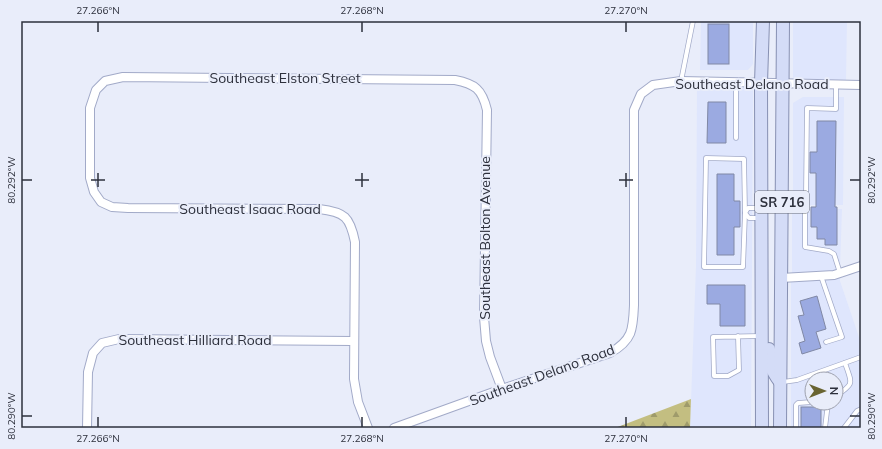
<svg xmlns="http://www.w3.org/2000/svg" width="882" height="449" viewBox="0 0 882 449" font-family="Mulish,sans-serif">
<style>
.built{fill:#dfe6fd;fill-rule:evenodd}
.forest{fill:url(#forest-firs)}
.building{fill:#9baae1;stroke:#8088a5}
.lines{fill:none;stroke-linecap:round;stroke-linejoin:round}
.lane-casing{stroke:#a2aac8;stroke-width:5.5}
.street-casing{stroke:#a2aac8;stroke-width:10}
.primary-casing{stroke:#8790b2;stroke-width:14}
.lane{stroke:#fff;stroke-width:4}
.street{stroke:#fff;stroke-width:8}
.primary{stroke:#d4dcf7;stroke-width:12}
.ticks{fill:none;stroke:#2d303c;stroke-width:1.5}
.labels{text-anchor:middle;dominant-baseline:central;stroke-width:4;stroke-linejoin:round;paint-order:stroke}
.shield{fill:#e9edfa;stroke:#656975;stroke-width:1}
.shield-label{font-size:13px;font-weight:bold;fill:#2d303c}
.street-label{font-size:14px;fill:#2d303c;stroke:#e9edfa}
.neatline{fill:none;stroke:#2d303c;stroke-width:1.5}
.ticks-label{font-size:10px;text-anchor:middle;fill:#2d303c}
</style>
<defs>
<pattern id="forest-firs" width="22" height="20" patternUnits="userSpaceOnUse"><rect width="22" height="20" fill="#c3be81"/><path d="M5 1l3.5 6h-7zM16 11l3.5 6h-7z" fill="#9f9b6b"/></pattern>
</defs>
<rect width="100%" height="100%" fill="#e9edfa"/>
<g class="built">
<polygon points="701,21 753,21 753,64 748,70 700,70"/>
<polygon points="793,21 847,21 846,80 793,80"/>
<polygon points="697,86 753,87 751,428 690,428 696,266"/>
<polygon points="803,97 844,97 843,205 793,205 793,103"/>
<polygon points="792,209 842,209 840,269 833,271 792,274"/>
<path d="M840 278V281L861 343V428H791V282L835 279ZM812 379H836V403H812Z"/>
</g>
<polygon class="forest" points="691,399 690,428 615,428"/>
<g class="building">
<rect x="708" y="24" width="21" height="40"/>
<polygon points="708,102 726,102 726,143 707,143"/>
<polygon points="817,121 836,121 835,207 837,207 837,245 825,245 825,239 817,239 817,227 811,227 811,207 816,207 816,173 810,173 810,152 817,152"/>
<polygon points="717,174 734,174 734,201 740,201 740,227 734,227 734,255 717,255"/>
<polygon points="707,285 745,285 745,326 720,326 720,304 707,304"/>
<polygon points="817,296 826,329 816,332 821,348 802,354 799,343 805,341 798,316 804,315 800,301"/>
<rect x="801" y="407" width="20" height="21"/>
</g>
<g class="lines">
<g class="lane-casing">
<g id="lane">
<polyline points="681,81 693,21"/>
<polyline points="736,138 736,83"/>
<polygon points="706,158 744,159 745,213 743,267 704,267"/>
<polyline points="784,196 806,196 807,108 836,109 836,85"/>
<polyline points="759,208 748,208 745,213 749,218 760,218"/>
<polyline points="805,211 805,247 829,251 834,254 840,273"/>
<polyline points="821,276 842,337 826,342"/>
<polyline points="738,336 739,370 728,376 714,376 713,337 760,336"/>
<polyline points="783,382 797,380 861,357"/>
<path d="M836 396C855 383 852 384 845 363"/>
<polyline points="796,428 796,405 798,403 812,402"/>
<polyline points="825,428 828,403"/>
<polyline points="844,428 857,411 861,409"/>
</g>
</g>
<g class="street-casing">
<g id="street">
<polyline points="781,278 834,275 861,266"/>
<polyline points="87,428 88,372 93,353 102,343 119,339 353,341"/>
<path d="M368 428 358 402 354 379 355 242C350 217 345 212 319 209L128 208 112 207 101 202 94 192 90 178V108L96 90 105 81 123 77 455 80C475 84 482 89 487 110L484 317 486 341 490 357 502 389"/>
<path d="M394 428 502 389 610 353C633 340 633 329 634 305V110L641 94 653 85 681 81 861 85"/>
</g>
</g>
<g class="primary-casing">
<g id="primary">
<path d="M769 349C769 364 771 370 780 382"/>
<polyline points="762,428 761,83 763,21"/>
<polyline points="780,428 783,21"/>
</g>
</g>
<use href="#lane" class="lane"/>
<use href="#street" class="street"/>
<use href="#primary" class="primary"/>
</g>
<path class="ticks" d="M98 22V32M362 22V32M626 22V32M98 173V187M362 173V187M626 173V187M22 180H32M91 180H105M355 180H369M619 180H633M850 180H860M22 416H32M850 416H860M98 417V427M362 417V427M626 417V427"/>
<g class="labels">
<rect class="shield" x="755" y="191" width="54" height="22" rx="3"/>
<g class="shield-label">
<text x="782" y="202">SR 716</text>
</g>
<g class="street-label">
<text x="285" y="78">Southeast Elston Street</text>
<text x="752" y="84">Southeast Delano Road</text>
<text x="250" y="209">Southeast Isaac Road</text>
<text transform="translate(485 238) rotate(-90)">Southeast Bolton Avenue</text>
<text x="195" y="340">Southeast Hilliard Road</text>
<text transform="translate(542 375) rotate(-20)">Southeast Delano Road</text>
</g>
</g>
<rect width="882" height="449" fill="none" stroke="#e9edfa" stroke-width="44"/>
<g transform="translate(824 391) rotate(90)"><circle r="19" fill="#e9edfa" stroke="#9ea1ae"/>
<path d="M0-3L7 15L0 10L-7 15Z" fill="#696431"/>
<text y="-6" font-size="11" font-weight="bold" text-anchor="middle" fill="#2d303c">N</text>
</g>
<rect x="22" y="22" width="838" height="405" class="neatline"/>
<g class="ticks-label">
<text x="98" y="14">27.266°N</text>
<text x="362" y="14">27.268°N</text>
<text x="626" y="14">27.270°N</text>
<text transform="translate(871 180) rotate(-90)" y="4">80.292°W</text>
<text transform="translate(11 180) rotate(-90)" y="4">80.292°W</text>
<text transform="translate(871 416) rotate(-90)" y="4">80.290°W</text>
<text transform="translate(11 416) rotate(-90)" y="4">80.290°W</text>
<text x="98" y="442">27.266°N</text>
<text x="362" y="442">27.268°N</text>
<text x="626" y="442">27.270°N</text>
</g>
</svg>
